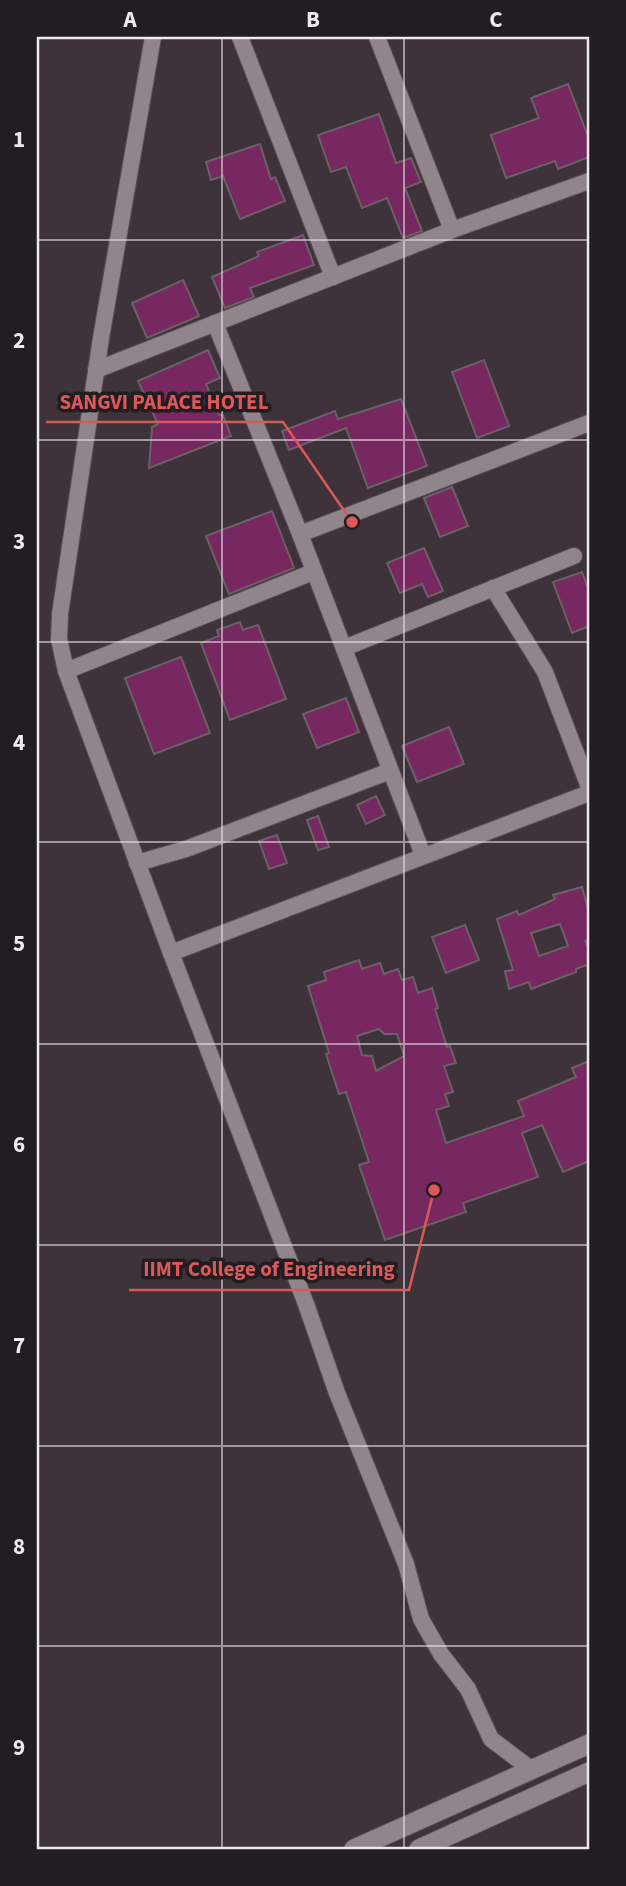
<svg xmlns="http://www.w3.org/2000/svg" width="626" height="1886" viewBox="0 0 626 1886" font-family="'Source Sans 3',sans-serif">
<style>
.building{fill:#772860;stroke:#6c6067;stroke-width:2;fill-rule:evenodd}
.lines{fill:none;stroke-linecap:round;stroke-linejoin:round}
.minor-casing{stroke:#5a5056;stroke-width:18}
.tertiary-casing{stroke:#5a5056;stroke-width:21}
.minor{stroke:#91858c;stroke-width:16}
.tertiary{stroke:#91858c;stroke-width:19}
.grid{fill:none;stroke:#efe8ec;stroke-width:2;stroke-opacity:0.55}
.leader{fill:none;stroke:#dc5859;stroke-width:2.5}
.callout-dot{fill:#dc5859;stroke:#221d20;stroke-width:2.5}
.callout-label{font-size:21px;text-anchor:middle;font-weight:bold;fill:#dc5859;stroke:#221d20;stroke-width:7;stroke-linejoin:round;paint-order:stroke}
.neatline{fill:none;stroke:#efe8ec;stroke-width:2.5}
.grid-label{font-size:23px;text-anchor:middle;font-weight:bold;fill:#efe8ec}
</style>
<rect width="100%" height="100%" fill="#3e333a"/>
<g class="building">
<polygon points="568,84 589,139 589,157 558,169 555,161 506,178 491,135 539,118 531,98"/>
<polygon points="379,114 396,163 411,158 421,182 405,188 422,231 403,238 387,198 362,208 346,167 331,172 318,135"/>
<polygon points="260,144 271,179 275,177 285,201 240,219 223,176 211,180 206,162"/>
<polygon points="303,235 314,265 250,288 254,297 225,308 212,277 259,256 257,252"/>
<polygon points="183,280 199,316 147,338 132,303"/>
<polygon points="208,350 220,378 206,384 219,415 223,415 231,436 149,468 152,427 158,424 138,381"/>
<polygon points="484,360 509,426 477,438 452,372"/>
<polygon points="401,399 427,466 368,488 346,428 289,450 282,431 335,411 338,419"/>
<polygon points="452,487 468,526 440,537 424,498"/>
<polygon points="272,511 294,568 229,594 206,536"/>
<polygon points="424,548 443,591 428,597 422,584 400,593 387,563"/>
<polygon points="582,572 589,591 589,626 572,633 553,582"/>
<polygon points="240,622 243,630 258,625 286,699 230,720 201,643 219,636 217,630"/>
<polygon points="181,657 210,733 154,754 125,678"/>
<polygon points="346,698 359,732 317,748 303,714"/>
<polygon points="449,727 464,764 417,782 402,746"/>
<polygon points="376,796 385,815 366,824 357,805"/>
<polygon points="318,816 329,847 318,850 307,820"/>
<polygon points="277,835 287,863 269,869 259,841"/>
<path d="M582 887 589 913V940L585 941 589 950V964L576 969V972L531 989 529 982 509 989 505 971 513 970 497 919 517 911 519 915 555 899 553 895ZM560 924 568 946 539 956 531 933Z"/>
<polygon points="465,925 479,960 446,973 432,937"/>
<path d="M359 960 362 969 380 963 384 974 398 969 402 980 413 977 418 993 432 988 438 1008 435 1009 447 1047 450 1046 456 1063 444 1066 453 1092 445 1094 449 1106 436 1110 446 1143 524 1116 518 1101 576 1077 572 1068 589 1061V1161L563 1172 542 1125 522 1133 538 1177 463 1203 466 1212 385 1240 359 1165 369 1162 346 1092 339 1094 326 1054 329 1053 308 986 326 980 324 972ZM379 1029 384 1034H397L404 1056 376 1071 372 1056 362 1055 357 1036Z"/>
</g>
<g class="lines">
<g class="minor-casing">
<g id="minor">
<polyline points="153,37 101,338 60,614 59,639 66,671 171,953 306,1304 337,1393 406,1564 421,1619 441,1654 468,1689 491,1739 532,1770"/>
<polyline points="240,37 333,277"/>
<polyline points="377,37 452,230"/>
<polyline points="215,323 300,534 423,855"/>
<polyline points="96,370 452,230 589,181"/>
<polyline points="300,534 589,423"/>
<polyline points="493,588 545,672 589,787"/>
<polyline points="344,648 574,556"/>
<polyline points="66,671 313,572"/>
<polyline points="137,863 186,849 390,771"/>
<polyline points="171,953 589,793"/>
</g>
</g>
<g class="tertiary-casing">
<g id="tertiary">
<polyline points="354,1849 589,1744"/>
<polyline points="419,1849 589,1772"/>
</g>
</g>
<use href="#minor" class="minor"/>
<use href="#tertiary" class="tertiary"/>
</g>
<path class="grid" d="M222 37V1849M404 37V1849M37 240H589M37 440H589M37 642H589M37 842H589M37 1044H589M37 1245H589M37 1446H589M37 1646H589"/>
<path class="leader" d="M352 522L283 422H46M434 1190L409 1290H129"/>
<g class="callout-dot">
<circle cx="352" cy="522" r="7"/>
<circle cx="434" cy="1190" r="7"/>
</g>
<g class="callout-label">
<text x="164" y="409">SANGVI PALACE HOTEL</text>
<text x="269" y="1276">IIMT College of Engineering</text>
</g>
<rect width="626" height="1886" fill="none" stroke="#221d20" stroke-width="77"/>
<rect x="38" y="38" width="550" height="1810" class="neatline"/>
<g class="grid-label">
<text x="130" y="27">A</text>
<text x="313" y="27">B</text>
<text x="496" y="27">C</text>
<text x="19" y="147">1</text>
<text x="19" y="348">2</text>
<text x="19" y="549">3</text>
<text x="19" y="750">4</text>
<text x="19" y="951">5</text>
<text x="19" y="1152">6</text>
<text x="19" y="1353">7</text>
<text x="19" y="1554">8</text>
<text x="19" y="1755">9</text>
</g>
</svg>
